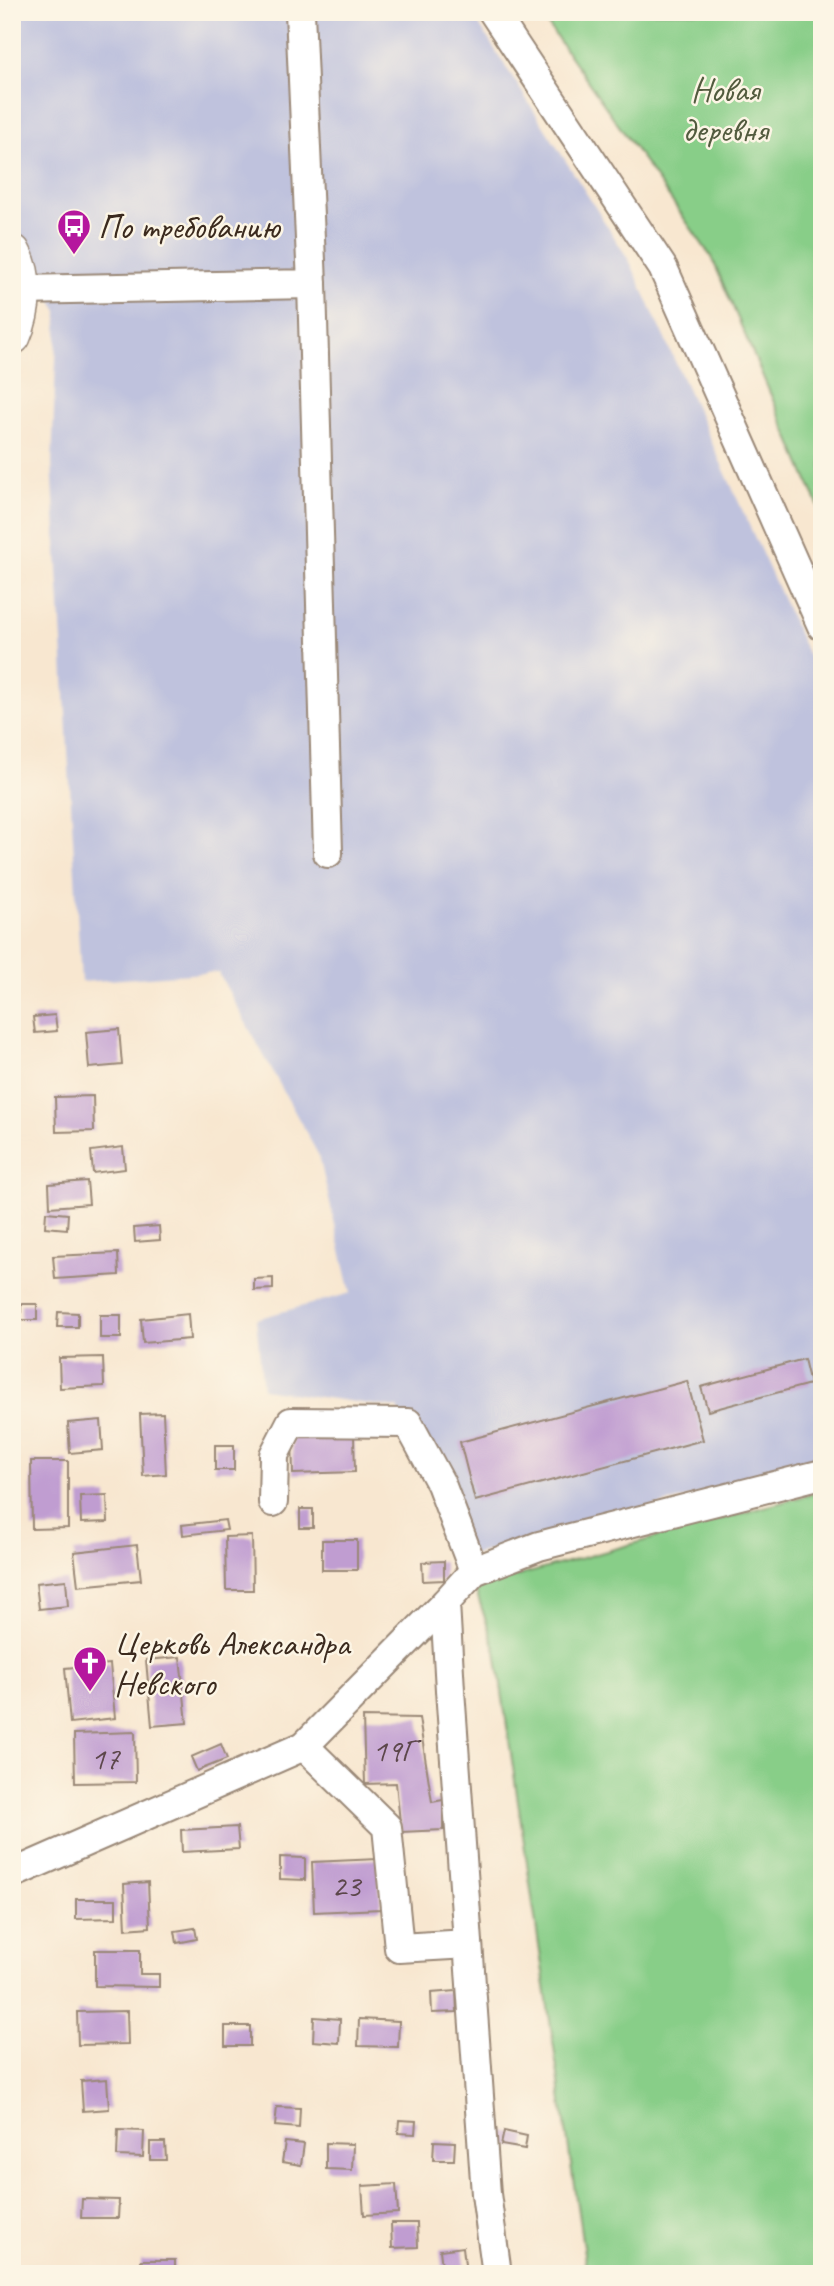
<svg xmlns="http://www.w3.org/2000/svg" width="834" height="2286" viewBox="0 0 834 2286" font-family="Caveat,sans-serif">
<style>
.industrial{fill:#bfc2dd}
.green{fill:#88ce88;stroke:#627c53;stroke-width:2}
.building{fill:#c09dd1}
.lines{fill:none;stroke-linecap:round;stroke-linejoin:round}
.minor-casing{stroke:#9a8877;stroke-width:32}
.major-casing{stroke:#9a8877;stroke-width:40}
.minor{stroke:#fff;stroke-width:28}
.major{stroke:#fff;stroke-width:37}
.labels{text-anchor:middle;dominant-baseline:central;stroke-width:5;stroke-linejoin:round;paint-order:stroke}
.number-label{font-size:32px;fill:#5c474b}
.park-label{font-size:35px;fill:#525b3e;stroke:#fcf5e5}
.poi-label{font-size:35px;fill:#3b2a1e;stroke:#fcf5e5;text-anchor:start}
</style>
<rect width="100%" height="100%" fill="#fcf5e5"/>
<filter id="ink" filterUnits="userSpaceOnUse"><feTurbulence type="fractalNoise" baseFrequency=".0143" numOctaves="2"/><feDisplacementMap in="SourceGraphic" scale="14" xChannelSelector="R" yChannelSelector="G"/><feConvolveMatrix kernelMatrix="1 2 1 2 8 2 1 2 1" color-interpolation-filters="sRGB"/></filter>
<filter id="wash" filterUnits="userSpaceOnUse"><feTurbulence type="fractalNoise" baseFrequency=".00686" numOctaves="4" result="noise"/><feDisplacementMap in="SourceGraphic" scale="28" xChannelSelector="R" yChannelSelector="G"/><feGaussianBlur stdDeviation="1.57" result="paint"/><feColorMatrix in="noise" values="0 0 0 0 0 0 0 0 0 0 0 0 0 0 0 0 0 1.4 0 .05"/><feComposite in="paint" operator="in"/></filter>
<g filter="url(#wash)">
<rect width="100%" height="100%" fill="#f8e7d0"/>
<polygon class="industrial" points="12,12 471,12 630,262 822,686 822,1462 460,1558 397,1408 263,1389 256,1319 351,1293 319,1156 218,972 81,982 52,463 58,311 12,237"/>
<g class="green">
<polygon points="539,12 822,12 822,514 712,258"/>
<polygon points="822,1491 822,2274 587,2274 496,1651 475,1588"/>
</g>
<g id="blocks">
<g class="building">
<polygon points="55,1015 57,1031 35,1033 33,1017"/>
<polygon points="119,1029 122,1065 89,1068 86,1032"/>
<polygon points="93,1096 94,1131 56,1132 55,1097"/>
<polygon points="123,1147 125,1169 93,1173 91,1151"/>
<polygon points="87,1181 89,1204 50,1207 49,1184"/>
<polygon points="46,1212 68,1214 67,1229 45,1227"/>
<polygon points="159,1226 160,1240 135,1242 134,1228"/>
<polygon points="118,1253 119,1275 55,1279 53,1256"/>
<polygon points="273,1278 273,1289 254,1290 254,1279"/>
<rect x="21" y="1304" width="16" height="16"/>
<polygon points="58,1312 78,1313 78,1327 57,1327"/>
<polygon points="188,1314 190,1339 143,1343 141,1319"/>
<rect x="100" y="1315" width="21" height="23"/>
<polygon points="103,1357 104,1386 60,1388 59,1358"/>
<polygon points="804,1359 810,1384 708,1411 701,1387"/>
<polygon points="687,1381 703,1440 475,1501 460,1442"/>
<polygon points="163,1413 166,1474 143,1476 140,1414"/>
<polygon points="101,1420 103,1450 70,1453 68,1423"/>
<polygon points="354,1435 355,1472 293,1474 292,1437"/>
<rect x="215" y="1445" width="19" height="25"/>
<polygon points="31,1461 68,1461 68,1528 32,1529"/>
<polygon points="107,1495 108,1522 81,1523 80,1496"/>
<rect x="300" y="1509" width="13" height="19"/>
<polygon points="225,1520 227,1530 183,1535 182,1525"/>
<polygon points="252,1536 253,1590 226,1590 225,1537"/>
<rect x="322" y="1540" width="35" height="30"/>
<polygon points="137,1545 141,1580 78,1586 74,1552"/>
<polygon points="444,1561 444,1580 423,1581 422,1562"/>
<polygon points="66,1580 68,1606 39,1609 36,1583"/>
<polygon points="180,1657 187,1723 152,1726 146,1660"/>
<polygon points="110,1664 115,1718 70,1723 65,1668"/>
<polygon points="363,1717 419,1718 432,1802 443,1800 443,1830 401,1832 396,1783 365,1784"/>
<polygon points="135,1732 136,1782 75,1783 74,1734"/>
<polygon points="221,1744 227,1759 197,1771 191,1757"/>
<polygon points="237,1827 239,1849 182,1852 181,1830"/>
<polygon points="280,1857 305,1858 305,1880 280,1879"/>
<polygon points="378,1859 381,1909 314,1912 312,1862"/>
<polygon points="148,1882 150,1927 126,1929 124,1884"/>
<polygon points="76,1899 116,1899 116,1918 76,1919"/>
<polygon points="195,1928 197,1939 177,1943 175,1931"/>
<polygon points="95,1950 140,1950 140,1974 159,1974 159,1987 95,1986"/>
<polygon points="456,1991 457,2012 432,2013 431,1993"/>
<polygon points="127,2011 128,2044 78,2045 77,2012"/>
<polygon points="314,2017 340,2019 339,2043 313,2041"/>
<polygon points="359,2019 399,2021 398,2047 358,2046"/>
<rect x="225" y="2026" width="25" height="20"/>
<polygon points="107,2079 109,2109 83,2111 81,2081"/>
<polygon points="277,2107 300,2108 299,2128 275,2126"/>
<polygon points="399,2120 416,2121 415,2134 398,2133"/>
<polygon points="118,2130 144,2131 143,2157 117,2156"/>
<polygon points="504,2131 527,2136 525,2149 501,2145"/>
<polygon points="434,2141 455,2142 454,2160 433,2160"/>
<polygon points="150,2142 165,2142 166,2160 150,2160"/>
<polygon points="285,2142 304,2144 301,2165 282,2162"/>
<polygon points="326,2143 353,2144 352,2170 326,2169"/>
<polygon points="396,2184 398,2213 364,2215 362,2186"/>
<polygon points="82,2199 119,2200 118,2218 81,2218"/>
<polygon points="391,2223 417,2223 418,2247 392,2248"/>
<polygon points="463,2247 466,2274 443,2274 440,2250"/>
<rect x="141" y="2260" width="34" height="14"/>
</g>
</g>
</g>
<g filter="url(#ink)">
<use href="#blocks" fill-opacity="0" stroke="#9a8877" stroke-width="2"/>
<g class="lines">
<g class="minor-casing">
<g id="minor">
<polyline points="493,12 663,268 822,626"/>
<polyline points="312,284 328,853"/>
<polyline points="22,290 312,284 300,12"/>
<polyline points="273,1502 274,1455 291,1422 408,1423 441,1484 474,1571"/>
<polyline points="445,1603 450,1690 486,2194 497,2274"/>
<polyline points="304,1746 387,1827 399,1948 468,1944"/>
<polyline points="12,1874 304,1746 445,1603 474,1571 539,1546 822,1474"/>
</g>
</g>
<g class="major-casing">
<path id="major" d="M12 253C26 277 23 311 12 336"/>
</g>
<use href="#minor" class="minor"/>
<use href="#major" class="major"/>
</g>
</g>
<defs>
<g id="bus-pin" transform="scale(1.75)"><path d="M0 17L-7.5 6A9.5 9.5 0 1 1 7.5 6Z" fill="#b5179e" stroke="#fcf5e5"/><path d="M-5-6H5V4H4V6H2V4H-2V6H-4V4H-5ZM-3.5-4V0h7V-4ZM-3.5 1.2v1.5H-2V1.2ZM2 1.2v1.5H3.5V1.2Z" fill="#fff"/></g>
<g id="church-pin" transform="scale(1.75)"><path d="M0 17L-7.5 6A9.5 9.5 0 1 1 7.5 6Z" fill="#b5179e" stroke="#fcf5e5"/><path d="M-1.2-6h2.4v3.5h3.3v2.4h-3.3V6h-2.4V-.1h-3.3v-2.4h3.3Z" fill="#fff"/></g>
</defs>
<g fill-rule="evenodd">
<use href="#bus-pin" x="74" y="226"/>
<use href="#church-pin" x="90" y="1663"/>
</g>
<g class="labels">
<g class="number-label">
<text x="394" y="1750">19Г</text>
<text x="105" y="1758">17</text>
<text x="346" y="1885">23</text>
</g>
<g class="park-label">
<text x="725" y="89">Новая<tspan x="725" dy="40">деревня</tspan></text>
</g>
<g class="poi-label">
<text x="98" y="226">По требованию</text>
<text x="114" y="1643">Церковь Александра<tspan x="114" dy="40">Невского</tspan></text>
</g>
</g>
<rect width="834" height="2286" fill="none" stroke="#fcf5e5" stroke-width="42"/>
</svg>
